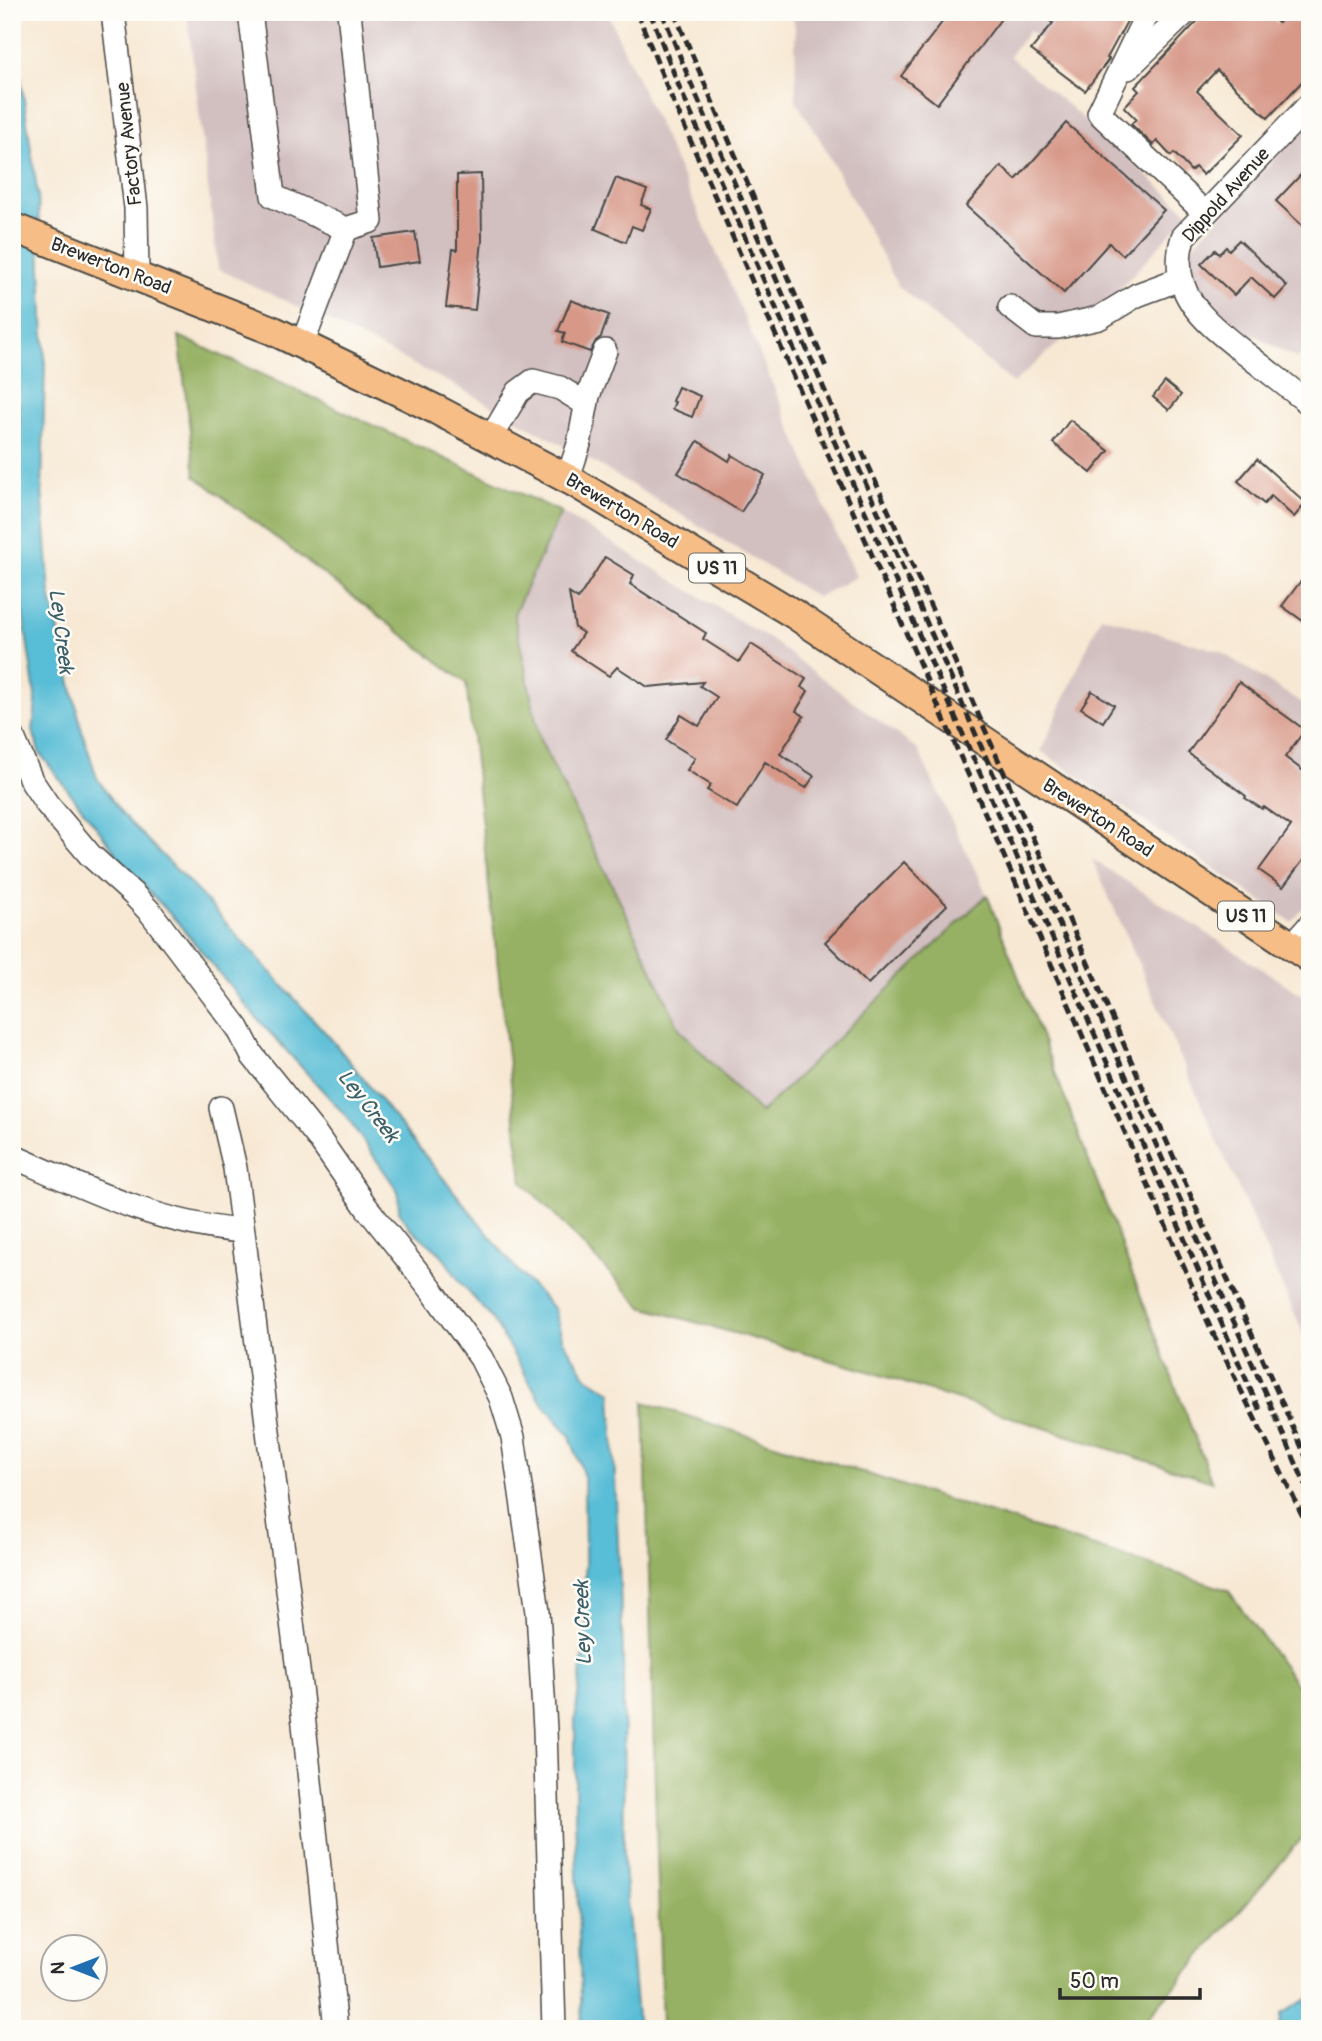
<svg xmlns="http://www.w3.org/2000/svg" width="1322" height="2041" viewBox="0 0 1322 2041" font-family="Pangolin,sans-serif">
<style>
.industrial{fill:#d2bfc0}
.forest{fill:#96b163;stroke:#606e47;stroke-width:2}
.water{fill:#58bdd6;stroke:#427480;stroke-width:2}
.building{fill:#d79888}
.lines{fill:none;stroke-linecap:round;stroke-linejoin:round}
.minor-casing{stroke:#4a4744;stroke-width:26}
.major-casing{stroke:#4a4744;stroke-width:32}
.minor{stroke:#fff;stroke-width:23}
.major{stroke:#f6be86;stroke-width:28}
.rail{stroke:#2b2b2b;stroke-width:5;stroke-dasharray:10 5;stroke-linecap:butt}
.labels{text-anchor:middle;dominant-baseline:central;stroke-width:5;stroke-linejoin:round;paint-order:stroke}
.shield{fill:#fdfcf7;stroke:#6a6a68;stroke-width:2}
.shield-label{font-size:18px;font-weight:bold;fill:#2b2b2b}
.street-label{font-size:19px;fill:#2b2b2b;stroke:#fdfcf7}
.water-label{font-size:21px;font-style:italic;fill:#3b5e67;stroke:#fdfcf7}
</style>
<rect width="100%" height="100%" fill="#fdfcf7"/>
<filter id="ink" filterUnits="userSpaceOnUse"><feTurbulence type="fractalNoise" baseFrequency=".0143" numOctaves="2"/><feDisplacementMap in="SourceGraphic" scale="14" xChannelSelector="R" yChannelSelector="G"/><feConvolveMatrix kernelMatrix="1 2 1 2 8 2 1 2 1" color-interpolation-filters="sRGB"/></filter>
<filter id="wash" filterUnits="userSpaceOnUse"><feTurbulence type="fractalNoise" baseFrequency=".00686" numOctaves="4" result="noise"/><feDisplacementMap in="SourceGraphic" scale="28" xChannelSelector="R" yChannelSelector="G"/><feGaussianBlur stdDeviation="1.57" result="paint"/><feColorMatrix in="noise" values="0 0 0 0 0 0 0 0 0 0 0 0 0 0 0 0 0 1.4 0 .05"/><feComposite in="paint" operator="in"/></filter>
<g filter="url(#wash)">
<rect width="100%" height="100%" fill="#f7e8d3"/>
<g class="industrial">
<polygon points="187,12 607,12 722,265 833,527 856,577 817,597 604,468 454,385 340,327 218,269"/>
<polygon points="791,12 1067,12 1050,45 1029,31 1009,56 1070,107 1189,213 1119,290 1013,383 899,287 821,141 796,101 795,27"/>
<polygon points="1310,122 1310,344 1297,359 1226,320 1187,272 1189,249"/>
<polygon points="561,512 771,640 918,750 987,895 761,1113 680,1030 620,901 540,740 514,614"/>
<polygon points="1101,616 1219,651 1310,708 1310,900 1292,922 1041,751"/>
<polygon points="1092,859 1310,1000 1310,1349"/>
</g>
<g class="forest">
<polygon points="179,336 561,512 514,614 540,740 620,901 680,1030 760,1113 987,895 1212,1482 868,1371 642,1307 522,1181 466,683 195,476"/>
<polygon points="644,1402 1228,1590 1310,1703 1310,1829 1138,2029 662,2029"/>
</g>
<g class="water">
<polygon points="12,19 38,196 45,362 42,490 50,593 82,731 97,778 122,814 197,891 332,1040 518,1271 554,1309 563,1341 587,1377 611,1392 623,1652 624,1866 638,2029 582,2029 575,1813 575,1720 586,1630 584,1477 570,1436 541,1401 493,1320 460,1282 441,1254 410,1228 399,1211 398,1191 345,1115 253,1014 179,924 130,871 39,752 33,731 36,702 17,572 16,453 20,427 18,378 12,366"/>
<polygon points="1310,1997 1310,2029 1279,2029 1282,2014"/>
</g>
<g id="blocks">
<g class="building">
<polygon points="950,12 1006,12 937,104 901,76"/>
<polygon points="1035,12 1132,12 1107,58 1109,59 1085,91 1031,50 1053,23"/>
<polygon points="1206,12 1267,12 1278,23 1289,12 1299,12 1310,22 1310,73 1268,118 1217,70 1197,91 1243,135 1203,175 1195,167 1191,171 1174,153 1171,156 1157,141 1153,145 1131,124 1136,119 1124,107 1139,91 1135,87"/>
<polygon points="1066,123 1164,210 1123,255 1109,243 1064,293 966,206 1001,166 1016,180"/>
<polygon points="1310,165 1310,233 1276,201"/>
<polygon points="481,174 482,240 475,310 446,307 453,249 457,250 457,175"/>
<polygon points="616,178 647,190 641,205 651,209 642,230 632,226 626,242 595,229"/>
<polygon points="415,232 420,261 377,267 373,238"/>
<polygon points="1239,240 1287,286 1275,299 1251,277 1234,295 1201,264 1215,250 1219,254 1226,247 1229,250"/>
<polygon points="571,300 609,315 601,337 596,341 590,352 562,342 565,333 558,331"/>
<polygon points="1165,382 1181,395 1169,410 1153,397"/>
<polygon points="678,387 700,396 692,417 672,409 675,402 672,401"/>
<polygon points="1070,420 1109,451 1091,473 1053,443"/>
<polygon points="698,441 729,461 732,455 765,475 741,512 678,473"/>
<polygon points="1257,459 1306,503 1294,517 1271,496 1264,504 1238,481"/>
<polygon points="605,557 634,575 630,584 706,633 703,639 739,662 751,644 806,679 801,687 808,691 796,711 804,716 780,754 814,776 806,788 765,762 737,808 707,790 711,785 687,770 695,758 666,740 681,715 699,726 717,697 700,686 703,682 648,687 617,667 609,676 571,651 583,633 575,628 569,593 578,599"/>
<polygon points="1300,582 1310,589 1310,626 1282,606"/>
<polygon points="1239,682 1305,730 1285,757 1310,776 1310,851 1283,887 1259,870 1291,826 1264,807 1262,809 1245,798 1246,796 1188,753"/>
<polygon points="1092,691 1114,705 1103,722 1081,708"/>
<polygon points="904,862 947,905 868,984 825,942"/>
</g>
</g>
</g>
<g filter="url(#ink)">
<use href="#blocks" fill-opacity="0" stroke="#4a4744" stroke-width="2"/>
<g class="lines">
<g class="minor-casing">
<g id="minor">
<polyline points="113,12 136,208 137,275"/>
<polyline points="250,12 273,196 346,229 371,221 349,12"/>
<polyline points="1148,12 1099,113 1204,212"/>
<polyline points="1128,68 1186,12"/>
<path d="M1310 104 1183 237C1166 294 1207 323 1246 354 1268 371 1289 388 1310 404"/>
<polyline points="1010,307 1036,327 1058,327 1099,318 1137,295 1180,279"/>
<polyline points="302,345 346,229"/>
<polyline points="491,438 518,392 533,381 560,388 586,404"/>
<polyline points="568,478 579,444 588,396 605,351"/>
<polyline points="12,735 31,780 47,804 90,855 133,894 151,913 210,991 238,1028 252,1055 317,1136 367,1208 431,1289 481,1358 501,1398 513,1437 538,1612 545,1729 554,2029"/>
<polyline points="1292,946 1310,925"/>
<polyline points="221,1108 235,1168 300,1686 336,2029"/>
<path d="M12 1156C89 1190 158 1224 242 1231"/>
</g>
</g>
<g class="major-casing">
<polyline id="major" points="12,227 274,331 437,410 572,481 794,614 1310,958"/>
</g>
<use href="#minor" class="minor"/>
<use href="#major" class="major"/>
<g class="rail">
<polyline points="637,12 667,87 1211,1329 1310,1531"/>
<polyline points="650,12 678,84 824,418 1260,1411"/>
<polyline points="662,12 690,81 835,414 1310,1495"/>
<polyline points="674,12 826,367"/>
<polyline points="862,451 1310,1466"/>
</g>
</g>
</g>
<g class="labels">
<g class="shield">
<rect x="689" y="553.5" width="56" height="29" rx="5"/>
<rect x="1218" y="901.5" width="56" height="29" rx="5"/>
</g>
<g class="shield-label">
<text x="717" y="568">US 11</text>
<text x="1246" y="916">US 11</text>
</g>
<g class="street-label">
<text transform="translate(129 144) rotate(-96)">Factory Avenue</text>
<text transform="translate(1226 195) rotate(-48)">Dippold Avenue</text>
<text transform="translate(111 266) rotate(21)">Brewerton Road</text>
<text transform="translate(622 511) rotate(31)">Brewerton Road</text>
<text transform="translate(1098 818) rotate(33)">Brewerton Road</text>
</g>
<g class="water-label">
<text transform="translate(61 631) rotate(83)">Ley Creek</text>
<text transform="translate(368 1106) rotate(52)">Ley Creek</text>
<text transform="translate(583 1623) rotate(-92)">Ley Creek</text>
</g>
</g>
<rect width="1322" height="2041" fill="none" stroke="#fdfcf7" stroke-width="42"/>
<g transform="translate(74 1968) rotate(270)"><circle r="33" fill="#fdfcf7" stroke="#a9a8a5" stroke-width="2"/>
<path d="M0-5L12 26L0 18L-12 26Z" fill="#1f6fb2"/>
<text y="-10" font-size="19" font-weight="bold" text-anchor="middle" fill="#2b2b2b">N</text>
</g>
<path d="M1060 1988v10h140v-10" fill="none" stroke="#2b2b2b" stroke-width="3.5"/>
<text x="1070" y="1988" font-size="21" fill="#2b2b2b" stroke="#fdfcf7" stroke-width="5" paint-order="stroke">50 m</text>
</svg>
